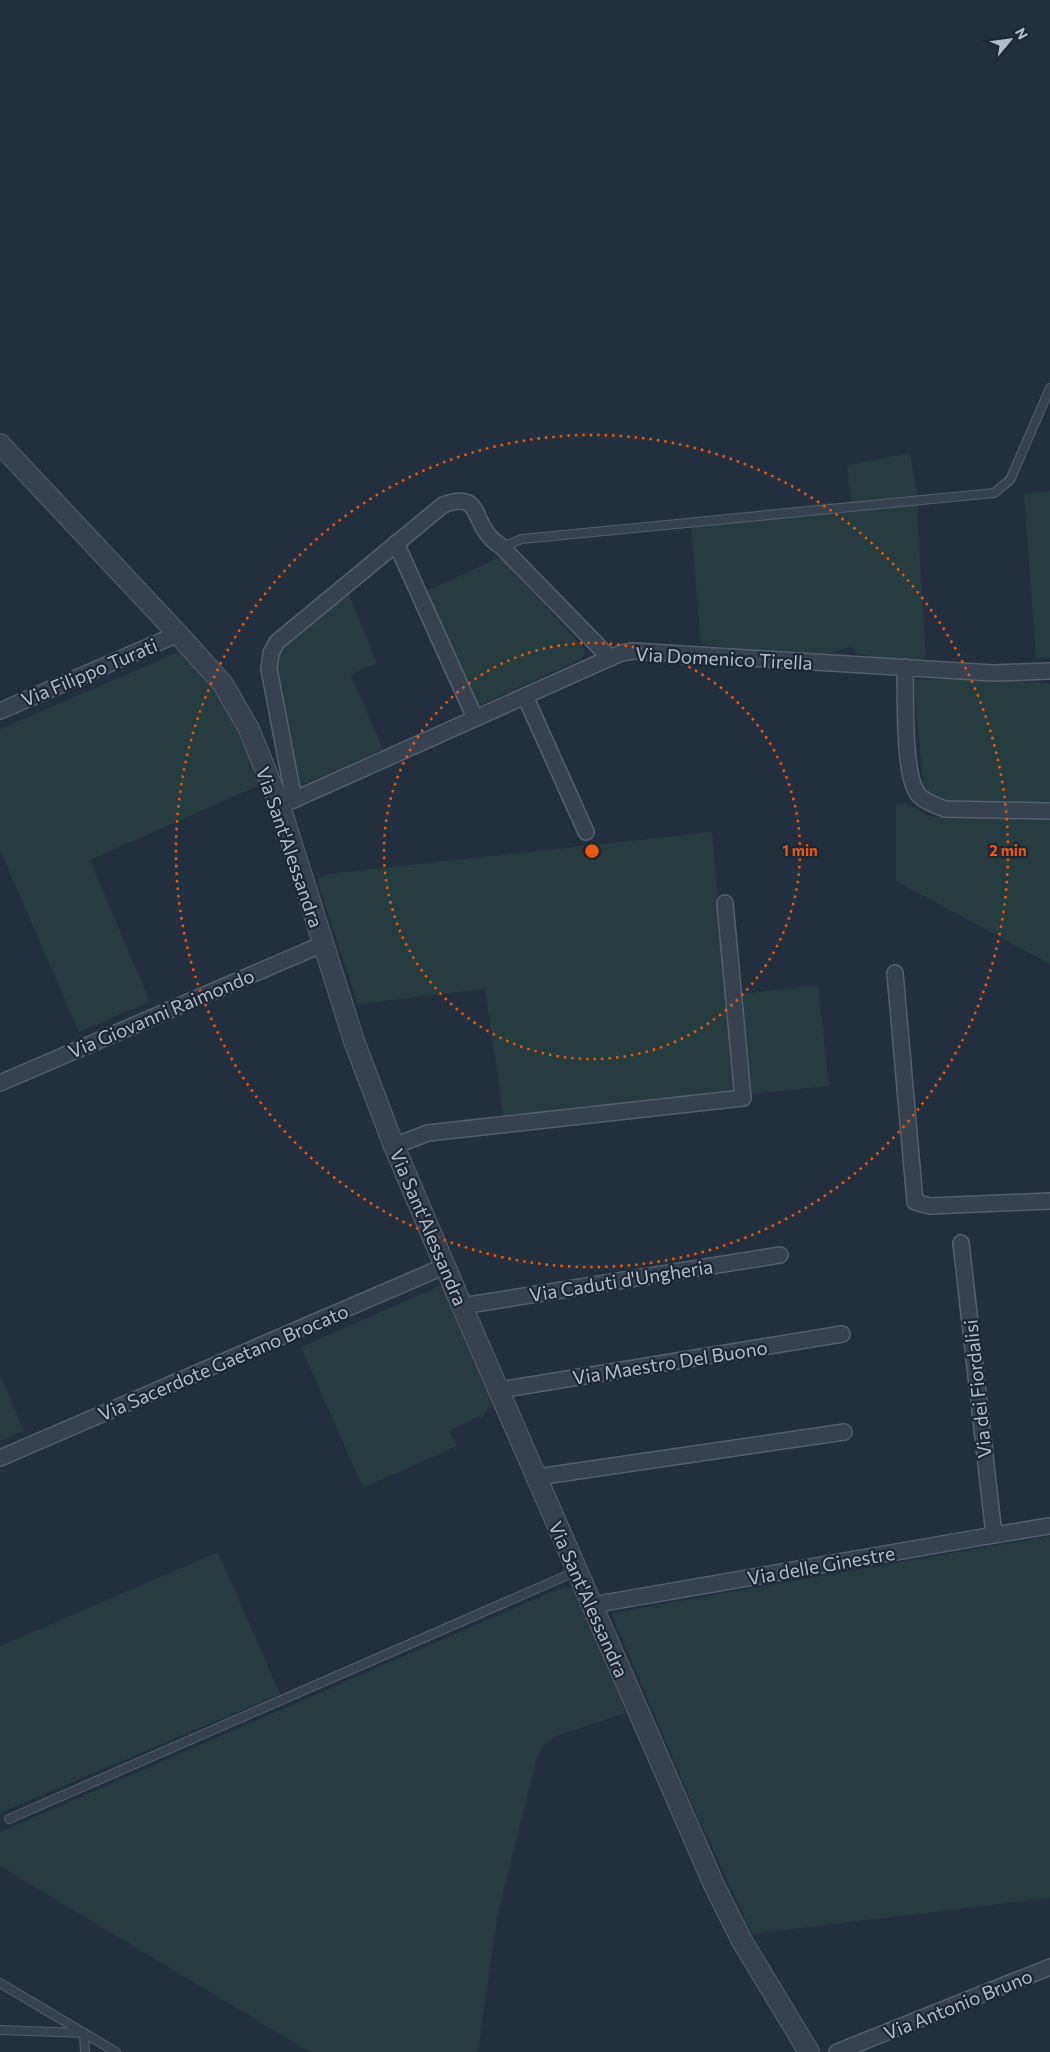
<svg xmlns="http://www.w3.org/2000/svg" width="1050" height="2052" viewBox="0 0 1050 2052" font-family="Commissioner,sans-serif">
<style>
.green{fill:#263c3f}
.lines{fill:none;stroke-linecap:round;stroke-linejoin:round}
.service-casing{stroke:#565f6c;stroke-width:10}
.minor-casing{stroke:#565f6c;stroke-width:18}
.tertiary-casing{stroke:#565f6c;stroke-width:22}
.service{stroke:#38414e;stroke-width:8}
.minor{stroke:#38414e;stroke-width:15}
.tertiary{stroke:#38414e;stroke-width:20}
.ring{fill:none;stroke:#e8590c;stroke-width:2.5;stroke-dasharray:2.5 5}
.labels{text-anchor:middle;dominant-baseline:central;stroke-width:4.5;stroke-linejoin:round;paint-order:stroke}
.street-label{font-size:19px;fill:#b4bcc9;stroke:#1d2633}
.centre{fill:#e8590c;stroke:#1d2633;stroke-width:2.5}
.ring-label{font-size:15px;text-anchor:middle;font-weight:bold;fill:#e8590c;stroke:#1d2633;stroke-width:4.5;stroke-linejoin:round;paint-order:stroke}
</style>
<rect width="100%" height="100%" fill="#242f3e"/>
<g class="green">
<polygon points="910,453 919,504 917,514 926,659 913,661 857,654 852,647 842,649 834,653 769,653 701,644 690,517 833,502 835,514 852,512 847,465"/>
<polygon points="1050,491 1050,658 1036,659 1024,494"/>
<polygon points="500,557 584,648 585,653 581,659 478,706 427,591"/>
<path d="M348 592 377 663 351 675 383 749 296 788 276 666C279 657 282 646 290 639 308 622 330 610 348 592Z"/>
<path d="M178 652C188 654 193 664 200 672 229 710 244 741 260 785L90 860 150 1002 79 1032 0 850V729Z"/>
<polygon points="913,679 1022,681 1050,684 1050,805 943,802 924,790"/>
<polygon points="905,803 932,817 1050,819 1050,964 896,881 896,805"/>
<polygon points="712,832 736,1091 733,1093 504,1119 485,989 358,1004 317,881 320,877 328,874"/>
<polygon points="818,985 829,1086 752,1094 740,994"/>
<polygon points="444,1284 496,1403 486,1410 481,1419 479,1416 449,1431 457,1446 363,1488 301,1347"/>
<polygon points="0,1374 24,1431 0,1441"/>
<polygon points="1050,1536 1050,1898 752,1934 697,1815 611,1613"/>
<polygon points="218,1552 280,1694 0,1813 0,1646"/>
<polygon points="563,1587 576,1588 626,1713 556,1736 544,1745 537,1758 497,1918 478,2052 310,2052 0,1866 0,1832"/>
</g>
<g class="lines">
<g class="service-casing">
<g id="service">
<polyline points="502,547 522,539 994,493 1010,480 1050,388"/>
<polyline points="9,1819 577,1571"/>
<polyline points="0,1983 116,2052"/>
<polyline points="0,2030 84,2033 85,2052"/>
</g>
</g>
<g class="minor-casing">
<g id="minor">
<polyline points="396,543 475,718"/>
<path d="M905 667C906 696 903 768 916 791 921 801 935 805 945 809L1050 811"/>
<polyline points="525,696 586,832"/>
<polyline points="0,711 178,634"/>
<path d="M294 800 269 669 271 653 277 642 443 505C480 491 472 517 490 537 493 541 498 544 502 547L610 658"/>
<polyline points="280,806 621,653 634,651 993,673 1050,671"/>
<polyline points="895,973 915,1202 930,1206 1050,1201"/>
<polyline points="0,1083 323,944"/>
<polyline points="394,1146 428,1133 743,1098 725,903"/>
<polyline points="961,1243 994,1535"/>
<polyline points="462,1306 780,1255"/>
<polyline points="499,1390 842,1334"/>
<polyline points="0,1458 445,1266"/>
<polyline points="537,1477 844,1432"/>
<polyline points="592,1605 994,1535 1050,1526"/>
<polyline points="837,2052 1050,1967"/>
</g>
</g>
<g class="tertiary-casing">
<polyline id="tertiary" points="0,444 178,634 223,684 249,729 280,806 354,1041 394,1146 462,1306 714,1885 742,1941 809,2052"/>
</g>
<use href="#service" class="service"/>
<use href="#minor" class="minor"/>
<use href="#tertiary" class="tertiary"/>
</g>
<g class="ring">
<circle cx="592" cy="851" r="208"/>
<circle cx="592" cy="851" r="416"/>
</g>
<g class="labels">
<g class="street-label">
<text transform="translate(724 658) rotate(3)">Via Domenico Tirella</text>
<text transform="translate(89 672) rotate(-23)">Via Filippo Turati</text>
<text transform="translate(290 847) rotate(71)">Via Sant'Alessandra</text>
<text transform="translate(161 1013) rotate(-23)">Via Giovanni Raimondo</text>
<text transform="translate(429 1227) rotate(67)">Via Sant'Alessandra</text>
<text transform="translate(621 1280) rotate(-9)">Via Caduti d'Ungheria</text>
<text transform="translate(223 1362) rotate(-23)">Via Sacerdote Gaetano Brocato</text>
<text transform="translate(670 1362) rotate(-9)">Via Maestro Del Buono</text>
<text transform="translate(977 1389) rotate(-96)">Via dei Fiordalisi</text>
<text transform="translate(821 1565) rotate(-10)">Via delle Ginestre</text>
<text transform="translate(589 1599) rotate(66)">Via Sant'Alessandra</text>
<text transform="translate(958 2004) rotate(-22)">Via Antonio Bruno</text>
</g>
</g>
<circle cx="592" cy="851" r="8" class="centre"/>
<g class="ring-label">
<text x="800" y="856">1 min</text>
<text x="1008" y="856">2 min</text>
</g>
<g transform="translate(1010 40) rotate(61)" stroke="#1d2633" stroke-width="4" paint-order="stroke">
<path d="M0-4L9 19L0 12L-9 19Z" fill="#b4bcc9"/>
<text y="-8" font-size="14" font-weight="bold" text-anchor="middle" fill="#b4bcc9">N</text>
</g>
</svg>
